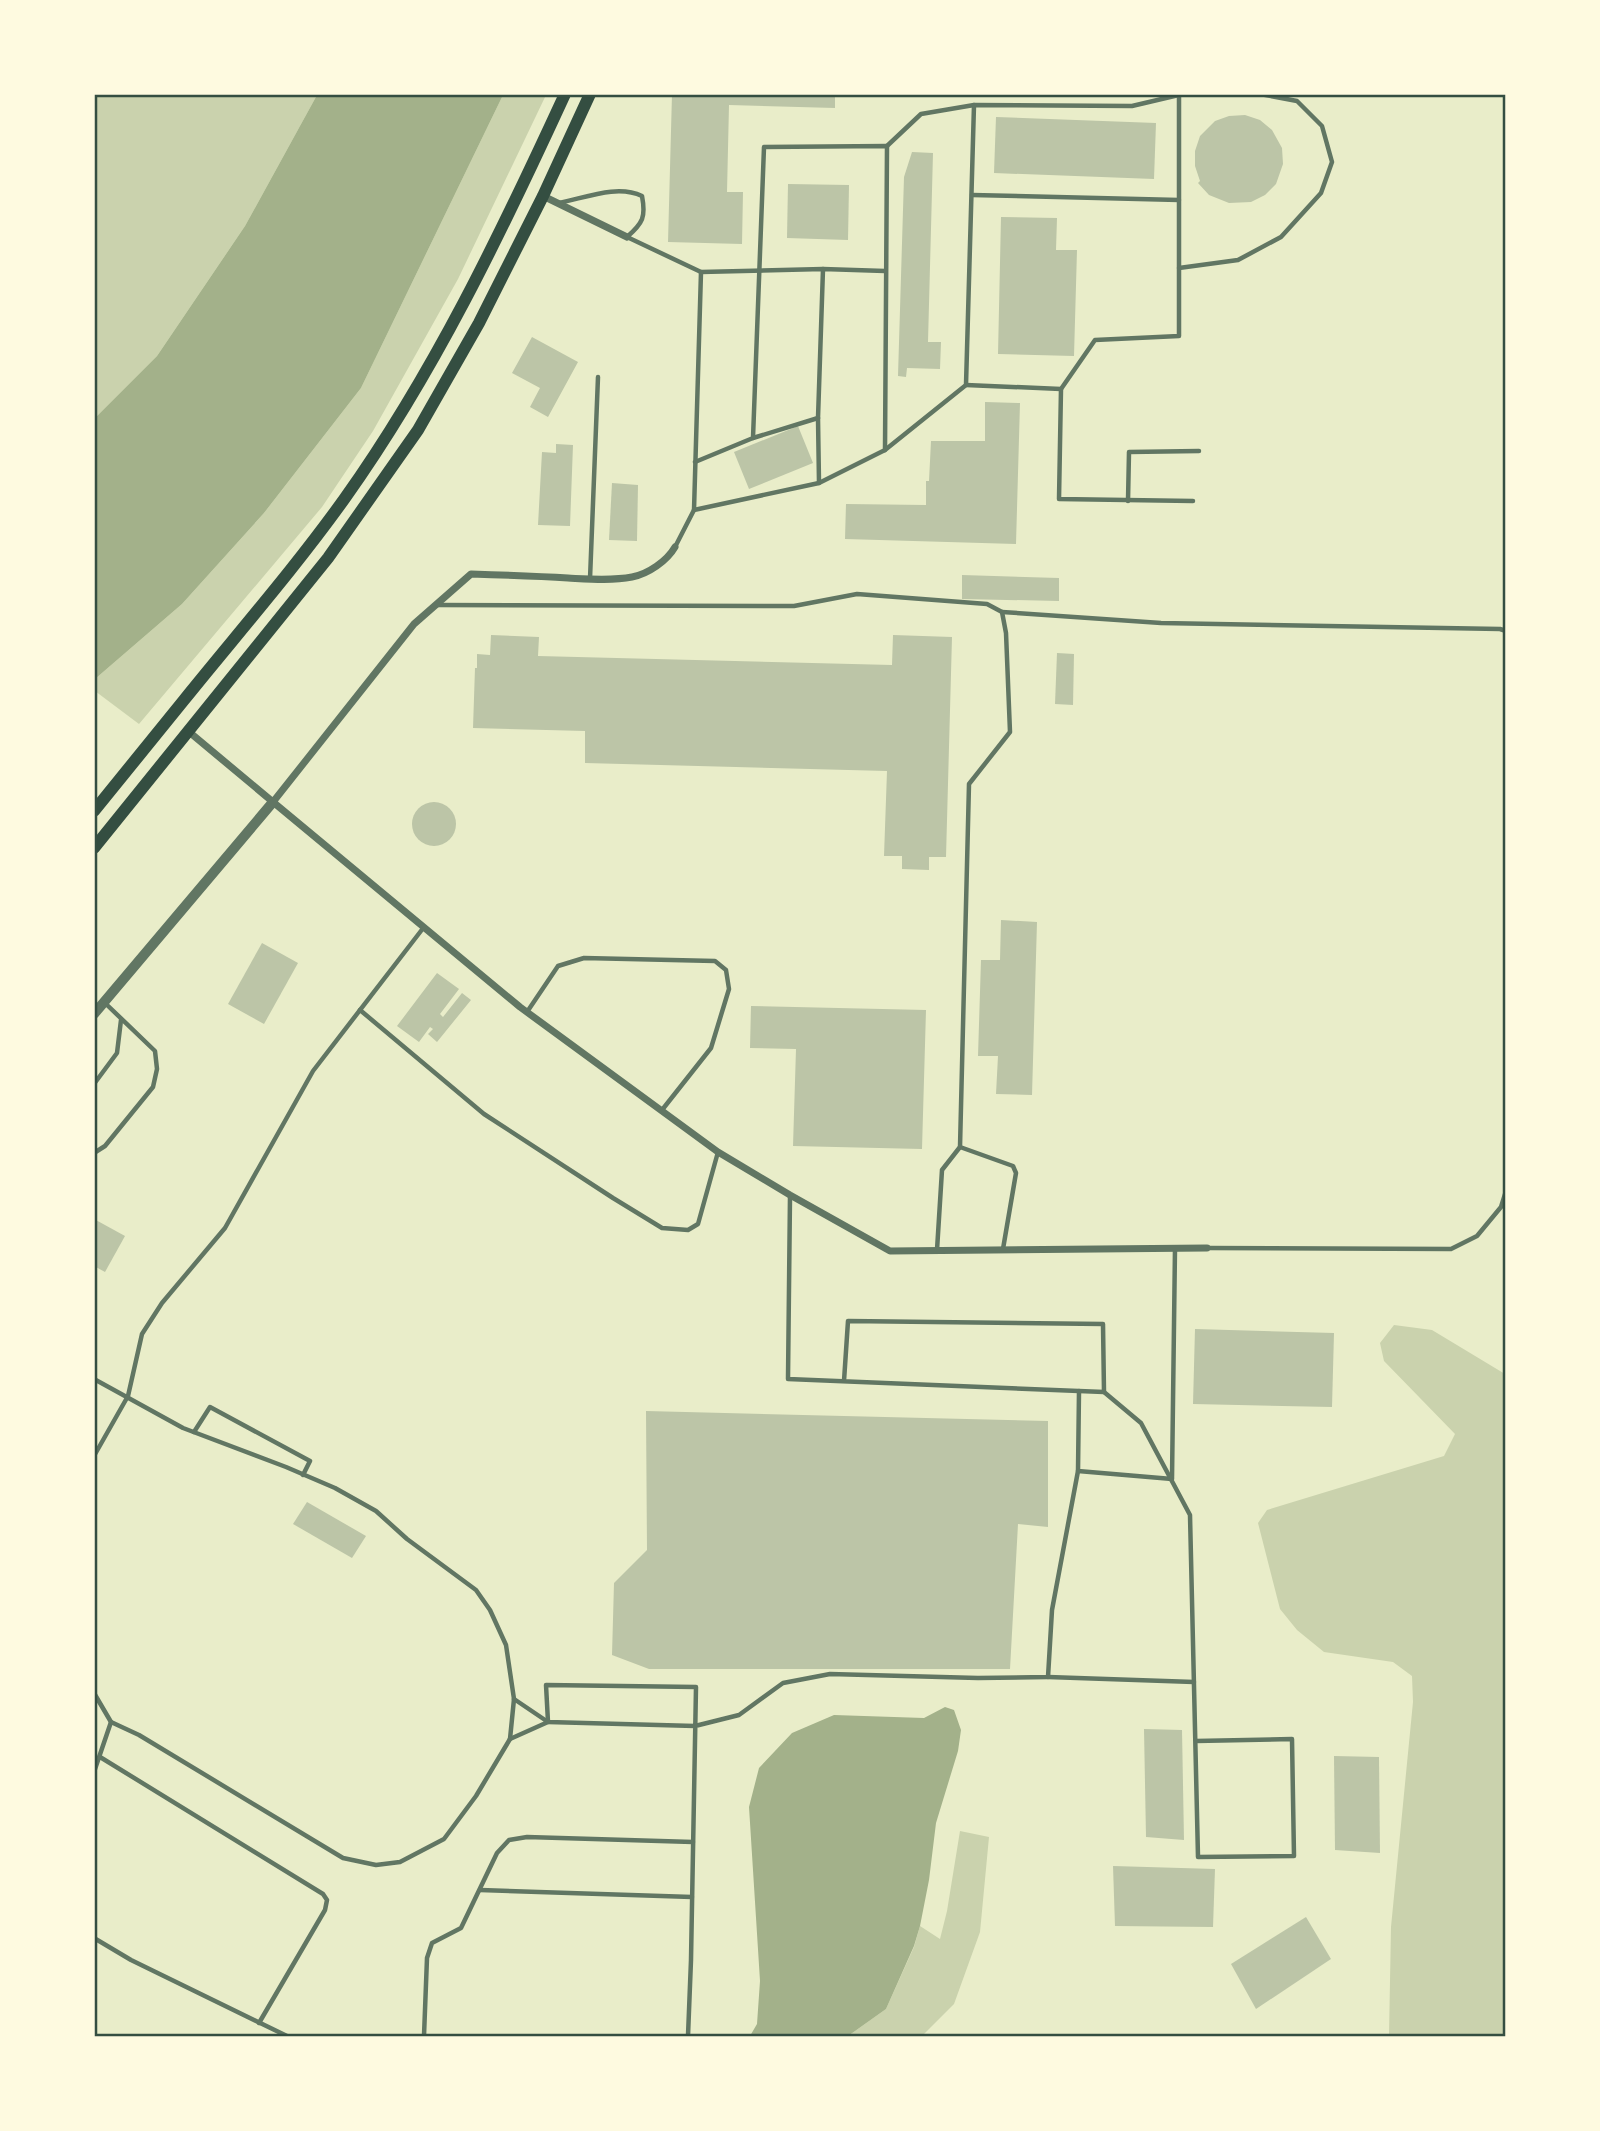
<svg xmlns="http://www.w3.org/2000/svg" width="1600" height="2131" viewBox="0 0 1600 2131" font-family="'Work Sans',sans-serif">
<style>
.green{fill:#cad2ad}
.water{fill:#a3b18a}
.building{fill:#bcc5a7}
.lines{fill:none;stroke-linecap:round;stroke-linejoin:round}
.service{stroke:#617663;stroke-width:4.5}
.minor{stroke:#617663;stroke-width:7}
.tertiary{stroke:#617663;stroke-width:10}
.primary{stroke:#344e41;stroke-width:12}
.neatline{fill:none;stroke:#344e41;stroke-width:2.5}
</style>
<rect width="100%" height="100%" fill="#e9edc9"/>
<g class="green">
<polygon points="94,95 317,95 245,226 157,356 95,418"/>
<polygon points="503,95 546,95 458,279 373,431 322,507 139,724 95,691 95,679 182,604 264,513 361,388"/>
<polygon points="1394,1325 1432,1330 1505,1374 1505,2036 1389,2036 1391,1927 1413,1702 1412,1676 1393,1662 1324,1652 1297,1630 1280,1609 1258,1523 1267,1510 1444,1456 1455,1434 1384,1361 1380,1343"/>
<polygon points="960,1831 989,1837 980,1932 954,2004 922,2036 848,2036 886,2009 914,1947 920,1926 940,1939 947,1911"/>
</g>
<g class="water">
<polygon points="317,95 503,95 361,388 264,513 182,604 95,679 95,418 157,356 245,226"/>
<polygon points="945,1707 954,1710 961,1730 958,1751 936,1823 929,1880 920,1926 914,1946 886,2009 848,2036 750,2036 757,2024 760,1981 749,1807 759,1768 792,1733 834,1715 924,1718"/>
</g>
<g class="building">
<polygon points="672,94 835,94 835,108 729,105 727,192 743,192 742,244 668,242"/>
<polygon points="1245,115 1260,120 1272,130 1282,148 1283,164 1276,184 1265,195 1251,202 1229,203 1209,195 1198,183 1200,181 1195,166 1195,151 1200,136 1215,121 1229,116"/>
<polygon points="996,117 1156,123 1154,179 994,173"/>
<polygon points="912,152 933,153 928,342 941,342 940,369 907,368 906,377 898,376 904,177"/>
<polygon points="788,184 849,185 848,240 787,238"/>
<polygon points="1001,217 1057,218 1056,250 1077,250 1074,356 998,354"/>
<polygon points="532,337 578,362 548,417 530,407 540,388 512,373"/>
<polygon points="985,402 1020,403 1016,544 845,539 846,504 926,505 926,481 929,481 931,441 985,441"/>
<polygon points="798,426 813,463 749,489 734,452"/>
<polygon points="556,444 573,445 570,526 538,525 542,452 556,453"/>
<polygon points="612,483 638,485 637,541 609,540"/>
<polygon points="962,575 1059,578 1059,601 962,599"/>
<polygon points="491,635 539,637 538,656 892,665 893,635 952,637 946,857 929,857 929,870 902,869 902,856 884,856 887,771 585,763 585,731 473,728 475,668 477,668 477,654 490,655"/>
<polygon points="1057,653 1074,654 1073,705 1055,704"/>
<circle cx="434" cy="824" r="22"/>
<polygon points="1001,920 1037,922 1032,1095 996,1094 998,1056 978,1056 981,960 1000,960"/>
<polygon points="262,943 298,963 264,1024 228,1004"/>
<polygon points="437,973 459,989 440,1014 443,1017 462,993 471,1000 437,1042 428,1034 433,1029 430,1027 419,1042 397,1026"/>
<polygon points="751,1006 926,1010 922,1149 793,1146 796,1049 750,1048"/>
<polygon points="94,1219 125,1236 105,1272 94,1266"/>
<polygon points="1195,1329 1334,1333 1332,1407 1193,1404"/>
<polygon points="646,1411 1048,1421 1048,1527 1018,1524 1010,1669 649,1669 612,1655 614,1583 647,1550"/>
<polygon points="307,1502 366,1536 352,1558 293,1524"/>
<polygon points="1144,1729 1182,1730 1184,1840 1146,1837"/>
<polygon points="1334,1756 1379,1757 1380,1853 1335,1850"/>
<polygon points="1113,1866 1215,1869 1213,1927 1115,1926"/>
<polygon points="1306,1917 1331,1959 1256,2009 1231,1964"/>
</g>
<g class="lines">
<g class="service">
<polyline points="887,146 921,114 974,105 1132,106 1183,94"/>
<polyline points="972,195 1179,200"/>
<path d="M559 203C585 198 617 184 642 196 646 217 643 223 627 237L701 272 823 269 885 271"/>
<polyline points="1179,268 1179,95"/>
<polyline points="966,385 1061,389 1095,340 1179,336 1179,268 1238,260 1281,237 1321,193 1332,162 1322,126 1297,101 1260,94"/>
<polyline points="1061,389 1059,499 1193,501"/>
<polyline points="753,438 818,418"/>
<polyline points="885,450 966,385 974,105"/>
<polyline points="819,483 818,418 823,269"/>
<polyline points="1128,501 1129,452 1199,451"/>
<polyline points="694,510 819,483 885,450 887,146 764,147 753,438 695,462"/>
<polyline points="675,547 694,510 701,272"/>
<polyline points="590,579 598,377"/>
<polyline points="437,605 794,606 857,594 987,604 1002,612 1006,633 1010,732 969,784 960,1147 942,1170 937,1250"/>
<polyline points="1002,612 1161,623 1500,629 1506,631"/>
<polyline points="360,1010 484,1114 613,1198 662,1228 688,1230 698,1224 718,1152"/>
<polyline points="527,1012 558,966 584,958 715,961 726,970 729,989 711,1048 662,1110"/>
<polyline points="94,1084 117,1053 121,1020"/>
<polyline points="960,1147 1013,1166 1016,1173 1003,1249"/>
<polyline points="94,1153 105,1146 153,1087 157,1069 155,1051 105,1003"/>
<polyline points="790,1196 788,1379 1104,1392 1103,1324 848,1321 844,1381"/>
<polyline points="1207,1248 1451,1249 1477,1236 1501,1207 1506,1191"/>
<polyline points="94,1379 183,1428 286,1467 335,1488 376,1511 407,1539 476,1590 490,1610 506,1645 514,1699 510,1739 476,1796 444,1839 400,1862 376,1865 343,1858 139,1735 111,1722"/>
<polyline points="1079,1391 1078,1471 1172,1479 1175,1248"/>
<polyline points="1104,1392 1141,1423 1190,1515 1198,1857 1294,1856 1292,1739 1196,1741"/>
<polyline points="194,1432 210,1407 310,1461 303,1475"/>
<polyline points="94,1456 128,1396 142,1334 162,1303 225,1228 313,1071 424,927"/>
<polyline points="1048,1677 1194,1682"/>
<polyline points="94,1693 111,1722 94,1772"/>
<polyline points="510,1739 548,1722 514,1699"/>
<polyline points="100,1757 323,1894 327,1900 325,1910 259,2023"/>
<polyline points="480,1890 692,1897"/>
<polyline points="94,1938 131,1960 287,2036"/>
<polyline points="424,2036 427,1958 432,1943 461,1928 497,1853 509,1840 527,1837 693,1842"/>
<polyline points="688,2036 691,1960 696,1687 546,1685 548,1722 695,1726 739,1715 783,1683 830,1674 978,1678 1048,1677 1052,1610 1078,1471"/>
</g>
<g class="minor">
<polyline points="543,196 627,237"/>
<path d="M188 731 273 802 414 624 471 574C503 575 535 576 568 578 588 579 612 581 632 577 648 574 667 561 675 547"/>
<polyline points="273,802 520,1007 718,1152 790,1195 890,1251 1207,1248"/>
</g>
<polyline class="tertiary" points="94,1014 273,802"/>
<g class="primary">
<path d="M94 811C124 774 154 737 184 700 238 633 295 568 345 498 434 373 501 233 565 94"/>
<polyline points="94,848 328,558 418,430 479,323 543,196 590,94"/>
</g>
</g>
<rect width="1600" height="2131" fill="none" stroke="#fefae0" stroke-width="192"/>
<rect x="96" y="96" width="1408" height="1939" class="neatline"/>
</svg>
